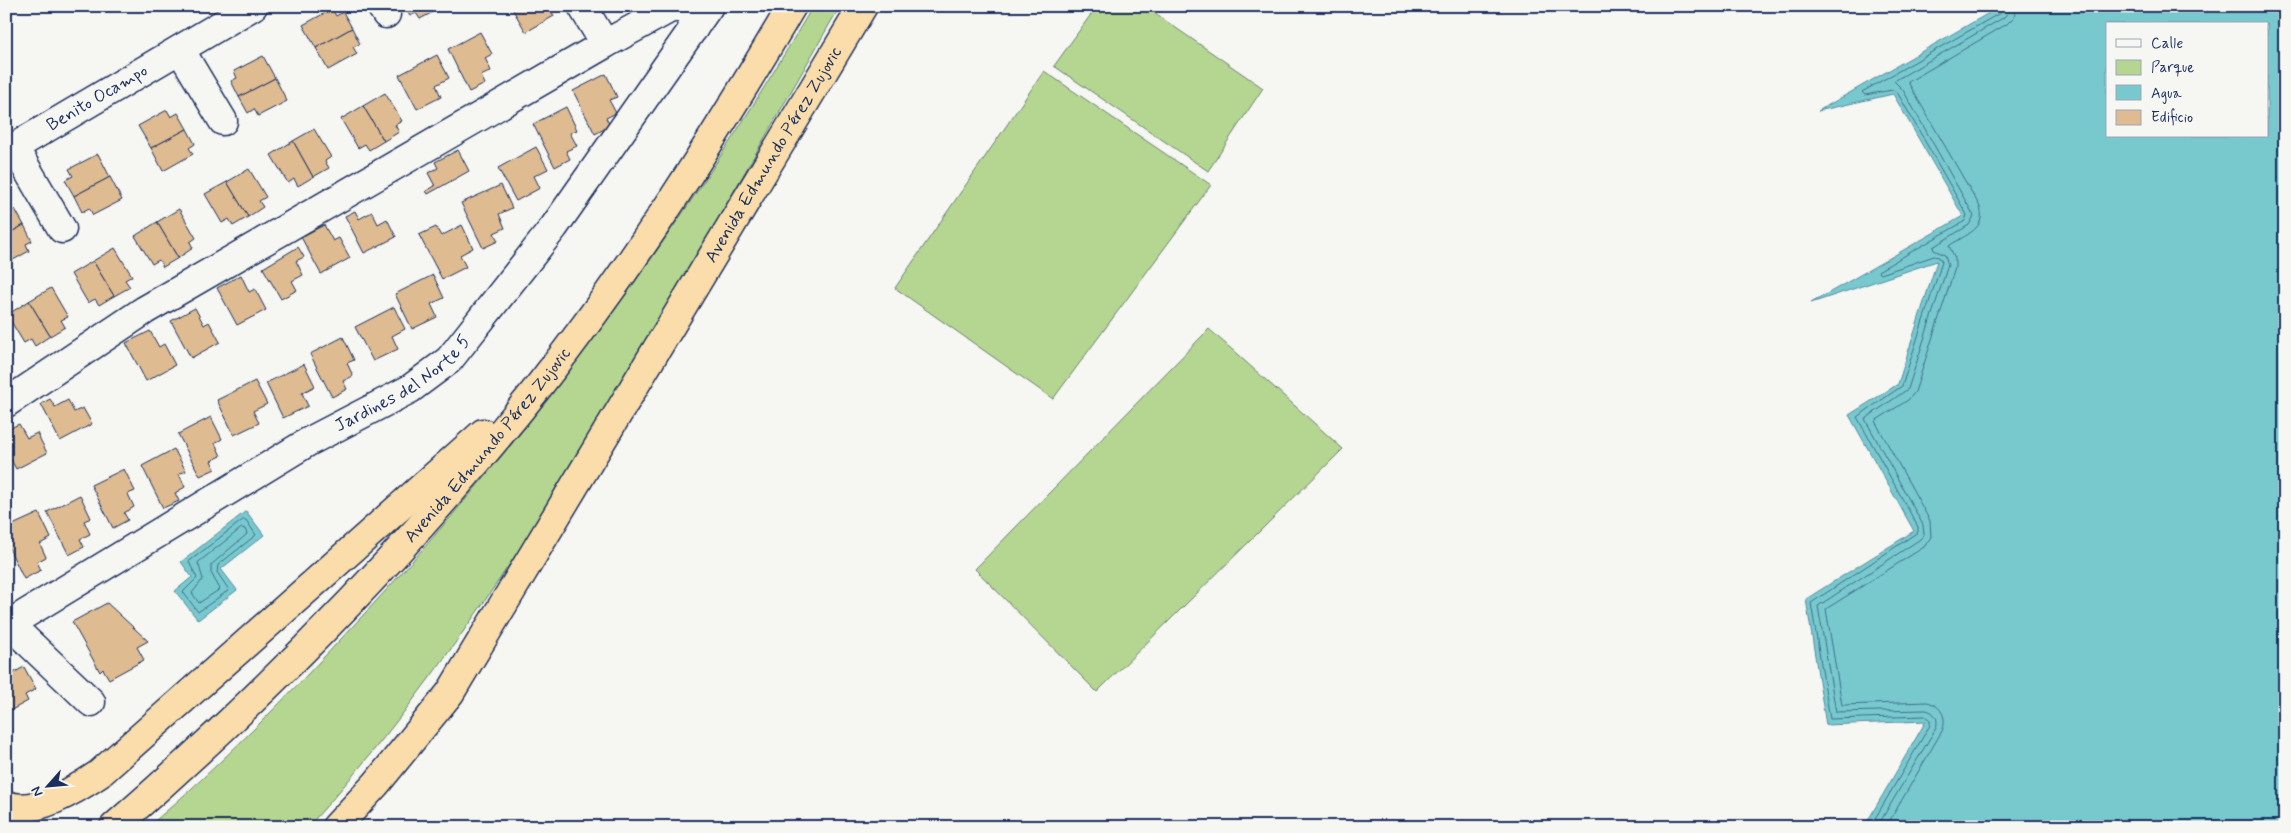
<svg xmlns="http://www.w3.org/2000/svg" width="2291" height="833" viewBox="0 0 2291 833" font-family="Mynerve,sans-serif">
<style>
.green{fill:#b5d690;stroke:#688277}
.water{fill:#78c9ce;stroke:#538ba1;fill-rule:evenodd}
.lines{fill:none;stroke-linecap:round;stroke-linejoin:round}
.shore{stroke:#406d8b;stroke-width:1}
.building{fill:#debb90;stroke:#1b2f5e}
.minor-casing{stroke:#1b2f5e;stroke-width:31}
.tertiary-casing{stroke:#1b2f5e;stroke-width:31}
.trunk-casing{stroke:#1b2f5e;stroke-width:31}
.minor{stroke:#f6f6f2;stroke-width:28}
.tertiary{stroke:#f6f6f2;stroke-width:28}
.trunk{stroke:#faddab;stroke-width:28}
.labels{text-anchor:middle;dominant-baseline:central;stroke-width:4.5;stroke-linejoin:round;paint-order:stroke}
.street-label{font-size:18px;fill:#1b2f5e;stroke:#f6f6f2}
</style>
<rect width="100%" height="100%" fill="#f6f6f2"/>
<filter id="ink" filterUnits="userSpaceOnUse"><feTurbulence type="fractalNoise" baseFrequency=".02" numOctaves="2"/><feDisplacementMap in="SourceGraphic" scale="10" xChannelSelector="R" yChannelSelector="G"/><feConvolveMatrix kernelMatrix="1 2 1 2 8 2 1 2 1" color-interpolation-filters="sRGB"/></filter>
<g filter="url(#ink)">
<g class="green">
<path d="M813 6H840C781 109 723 211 663 314 559 494 448 672 308 827H148C221 765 289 695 354 625 530 437 683 229 813 6Z"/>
<polygon points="1097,6 1144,6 1263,88 1208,171 1054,66"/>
<polygon points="1044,71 1211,185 1053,399 895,288"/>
<polygon points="1209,329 1343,449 1097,692 975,569"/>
</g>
<g class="water">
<path d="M2001 6H2285V827H1864L1926 721 1826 725 1806 599 1914 531 1849 415 1898 384 1937 261 1811 303 1963 216 1893 94 1818 111ZM2107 24H2267V136H2107Z"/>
<polygon points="246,511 264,535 221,569 237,590 198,620 175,591 192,577 181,562"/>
</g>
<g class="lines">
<g class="shore">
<polygon points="243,520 246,520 256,535 218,565 217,572 229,590 198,612 183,592 197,578 189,562"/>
<polygon points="242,528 245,529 247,534 211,565 211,573 220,589 199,603 192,593 203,579 198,563"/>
<polyline points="1870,827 1930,725 1930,720 1925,716 1830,719 1811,603 1918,532 1918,527 1857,417 1902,386 1942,262 1939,257 1934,256 1881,274 1878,271 1965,221 1967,215 1897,92 1892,90 1865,95 1862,92 2000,13 2003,6"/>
<path d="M1877 827 1936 728C1939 719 1935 712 1926 710L1836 712 1818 606 1919 540 1924 535 1923 525 1865 419 1908 389 1948 265 1945 255 1934 250 1933 247 1969 225 1974 216 1903 90 1894 81 2003 18 2008 13 2009 6"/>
<path d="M1886 827 1942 731C1948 718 1941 705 1927 702L1842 705 1826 609 1924 547 1931 537 1930 521 1875 421 1908 400 1915 392 1955 268V258L1949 246C1964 235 1989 229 1979 205L1908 82 2007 24 2014 17 2016 6"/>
</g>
</g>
<g class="building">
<polygon points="404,6 444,6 420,19 416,13 410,16"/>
<polygon points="521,6 557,6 551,10 554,16 526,32 513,10"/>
<polygon points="332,9 336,16 343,12 352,28 316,48 303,25"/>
<polygon points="352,28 360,44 353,47 357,54 328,70 316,48"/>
<polygon points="480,32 492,54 485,58 491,71 481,76 485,84 469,92 448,49"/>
<polygon points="437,55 449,78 436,85 441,97 417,109 399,75"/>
<polygon points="263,56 275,78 239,97 231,81 237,78 234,71"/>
<polygon points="606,74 617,97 609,100 616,113 606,118 610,126 595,134 573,91"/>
<polygon points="275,78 287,101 258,116 254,109 248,113 239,97"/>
<polygon points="385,93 402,121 395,125 399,132 384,141 363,106"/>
<polygon points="363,106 384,141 369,150 365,144 358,148 341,119"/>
<polygon points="566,107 577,130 570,133 577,146 566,151 570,159 555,167 533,124"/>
<polygon points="167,110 171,117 178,113 187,129 151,148 138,126"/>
<polygon points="187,129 195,144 189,148 193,154 163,171 151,148"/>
<polygon points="314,129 331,157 325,161 329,168 313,177 293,141"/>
<polygon points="293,141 313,177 298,186 294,179 288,183 271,155"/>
<polygon points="536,147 548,169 534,176 540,188 516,201 498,168"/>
<polygon points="458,150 469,171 428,194 426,191 435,186 428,173 438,168 435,162"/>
<polygon points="98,154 110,177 74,196 65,180 73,176 69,169"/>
<polygon points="249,169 266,197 259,201 263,207 248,217 227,182"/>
<polygon points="110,177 122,200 93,215 89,208 82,212 74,196"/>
<polygon points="227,182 248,217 233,226 229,219 222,223 205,194"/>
<polygon points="501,185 512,208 499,214 505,228 494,233 498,241 483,248 461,203"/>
<polygon points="6,209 9,213 15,209 24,225 6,235"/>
<polygon points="179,209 196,238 190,242 193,248 178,258 157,222"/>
<polygon points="355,211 359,219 372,212 378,224 387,219 396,237 364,253 345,216"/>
<polygon points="157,222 178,258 163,267 159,260 152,264 135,236"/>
<polygon points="24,225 32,241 26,244 29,251 6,264 6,235"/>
<polygon points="324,225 333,241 339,238 350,258 321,274 301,237"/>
<polygon points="462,225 473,248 460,255 466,267 442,279 419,235 436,227 441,236"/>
<polygon points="298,247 304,257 296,261 303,275 292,281 297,290 281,299 263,268"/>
<polygon points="115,248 132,276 125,280 130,287 114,296 93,261"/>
<polygon points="93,261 114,296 99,305 95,299 88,303 71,274"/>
<polygon points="241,275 249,292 255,289 266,310 237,325 217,288"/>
<polygon points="433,275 444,298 431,304 437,317 412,329 395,294"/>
<polygon points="51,288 68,317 61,320 65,327 50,336 29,301"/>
<polygon points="29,301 50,336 35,346 31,339 24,343 7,315"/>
<polygon points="394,307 405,329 392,336 398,349 373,361 355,327"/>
<polygon points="195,308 204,325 209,322 220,342 191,358 171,321"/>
<polygon points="150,331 159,347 164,344 175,365 146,381 126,343"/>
<polygon points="343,337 354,360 347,363 353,376 343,381 347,389 332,397 310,354"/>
<polygon points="304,364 315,386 302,393 308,406 283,418 266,383"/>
<polygon points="255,381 267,404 253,411 259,423 234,435 217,400"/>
<polygon points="50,399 55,407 68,400 74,412 83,408 92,424 60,441 41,404"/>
<polygon points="211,417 222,439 215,443 221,456 211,461 215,469 200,476 178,434"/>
<polygon points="19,424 27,438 37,433 47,453 16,469 6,450 6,430"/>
<polygon points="174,449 186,471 179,474 185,487 175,493 179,501 163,508 142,466"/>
<polygon points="124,469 135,491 128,494 134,507 124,513 128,520 113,528 91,485"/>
<polygon points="80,495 91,518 84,521 90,534 80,539 84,547 69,555 47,512"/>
<polygon points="39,513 51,538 40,544 46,557 37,562 41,570 24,579 6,542 6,528"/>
<polygon points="107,603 148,641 137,647 144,660 109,679 103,669 100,672 72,622"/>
<polygon points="24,667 36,689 25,695 28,701 6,713 6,677"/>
</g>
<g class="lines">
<g class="minor-casing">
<g id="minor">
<polyline points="381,6 386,14"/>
<polyline points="582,6 605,44"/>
<polyline points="181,51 223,121"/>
<polyline points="14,147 62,229"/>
<polyline points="6,403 145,310 605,44 671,8 689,8 694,28"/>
<polyline points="6,621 91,702"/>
<path id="s1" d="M9 624 308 442 410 389 449 360 554 227 709 6"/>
</g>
</g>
<g class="tertiary-casing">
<g id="tertiary">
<path id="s2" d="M6 152 253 6"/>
</g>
</g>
<g class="trunk-casing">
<g id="trunk">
<path d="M6 805C34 816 77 789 99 774L483 433"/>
<path id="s3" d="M114 827C268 693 412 546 539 386 633 267 715 137 792 6"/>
<path id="s4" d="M336 827 376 784 450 693 863 6"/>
</g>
</g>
<use href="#minor" class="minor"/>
<use href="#tertiary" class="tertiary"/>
<use href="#trunk" class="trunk"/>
</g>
</g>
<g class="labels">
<g class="street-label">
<text stroke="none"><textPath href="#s2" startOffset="106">Benito Ocampo</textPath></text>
<text stroke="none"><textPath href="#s4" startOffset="804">Avenida Edmundo Pérez Zujovic</textPath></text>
<text stroke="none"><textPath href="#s1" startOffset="462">Jardines del Norte 5</textPath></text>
<text stroke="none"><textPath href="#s3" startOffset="535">Avenida Edmundo Pérez Zujovic</textPath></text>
</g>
</g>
<rect width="2291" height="833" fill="none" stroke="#f6f6f2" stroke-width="25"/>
<rect x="12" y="12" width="2266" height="808" fill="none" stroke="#1b2f5e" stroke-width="2" filter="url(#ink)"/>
<rect x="2106" y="22" width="162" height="115" fill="#f6f6f2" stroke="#9ea6b7"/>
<rect x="2116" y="39" width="25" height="8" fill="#f6f6f2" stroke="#9ea6b7"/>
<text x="2151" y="48" font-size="15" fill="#1b2f5e">Calle</text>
<rect x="2116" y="60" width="25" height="15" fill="#b5d690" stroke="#9ea6b7"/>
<text x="2151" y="72" font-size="15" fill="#1b2f5e">Parque</text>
<rect x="2116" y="85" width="25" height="15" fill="#78c9ce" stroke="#9ea6b7"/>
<text x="2151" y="98" font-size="15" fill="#1b2f5e">Agua</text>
<rect x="2116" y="110" width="25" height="15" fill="#debb90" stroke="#9ea6b7"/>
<text x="2151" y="122" font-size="15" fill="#1b2f5e">Edificio</text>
<g transform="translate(48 786) rotate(243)" stroke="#f6f6f2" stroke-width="4" paint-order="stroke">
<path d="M0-4L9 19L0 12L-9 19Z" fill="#1b2f5e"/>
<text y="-8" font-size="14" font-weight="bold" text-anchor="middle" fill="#1b2f5e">N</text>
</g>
</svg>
